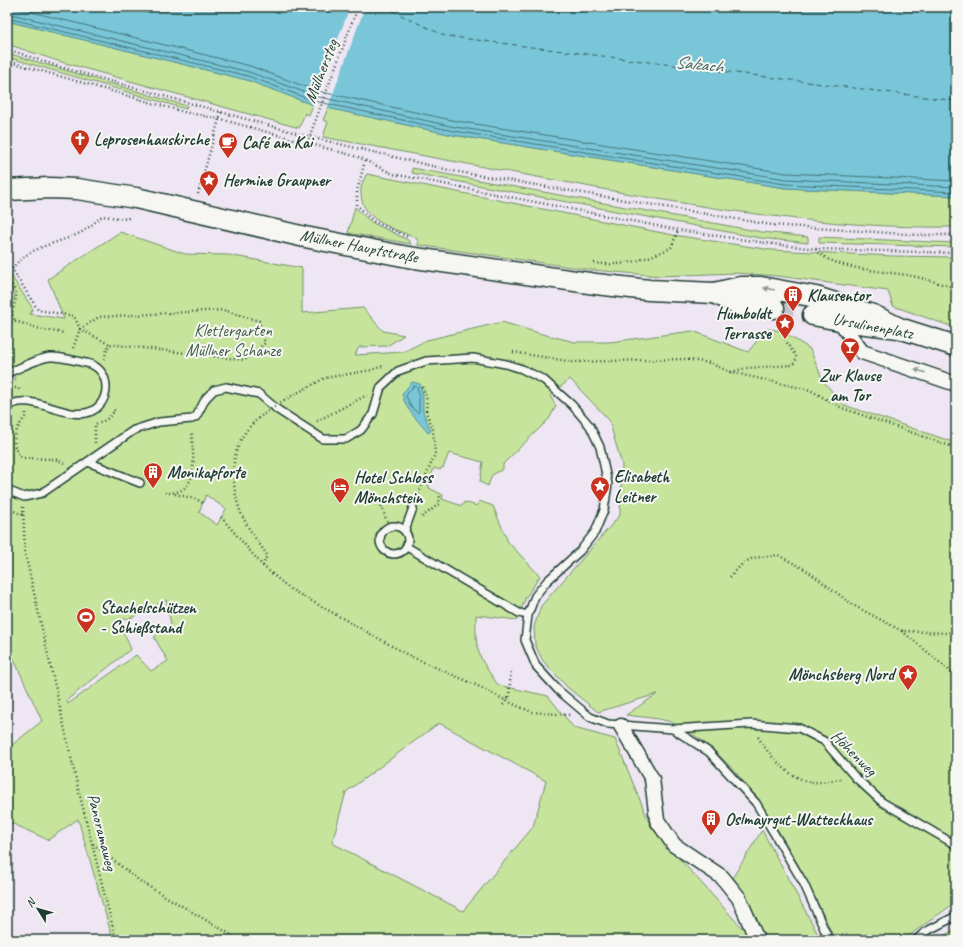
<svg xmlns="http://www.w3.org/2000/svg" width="963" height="947" viewBox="0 0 963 947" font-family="Caveat,sans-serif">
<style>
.green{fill:#c6e49c;stroke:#729068;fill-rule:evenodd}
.water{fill:#79c6d8;stroke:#558f96}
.pier{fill:#eee6f2}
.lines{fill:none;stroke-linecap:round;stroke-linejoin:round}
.shore{stroke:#437476;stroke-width:1}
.ferry{stroke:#365f5d;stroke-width:1;stroke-dasharray:5 4;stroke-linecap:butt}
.secondary-tunnel{stroke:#c5c4cc;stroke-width:20;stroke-dasharray:20 10;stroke-linecap:butt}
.lane-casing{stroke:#1f3d34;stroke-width:10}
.street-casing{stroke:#1f3d34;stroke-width:17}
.secondary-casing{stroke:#1f3d34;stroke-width:23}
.path{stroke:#1f3d34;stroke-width:2.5;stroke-dasharray:1 3;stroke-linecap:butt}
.lane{stroke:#f6f6f2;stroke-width:7}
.street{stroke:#f6f6f2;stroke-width:14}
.secondary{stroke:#f6f6f2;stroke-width:20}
.path-bridge{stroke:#1f3d34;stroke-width:2.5;stroke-dasharray:1 3;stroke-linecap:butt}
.oneway{fill:#8a9a93}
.labels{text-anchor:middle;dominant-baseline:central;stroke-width:4;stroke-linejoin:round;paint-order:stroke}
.street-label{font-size:17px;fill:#1f3d34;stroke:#f6f6f2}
.poi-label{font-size:17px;font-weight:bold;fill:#1f3d34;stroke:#f6f6f2;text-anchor:start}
.park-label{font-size:17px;fill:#405e49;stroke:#f6f6f2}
.water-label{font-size:18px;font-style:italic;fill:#365f5d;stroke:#f6f6f2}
</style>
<rect width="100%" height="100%" fill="#eee6f2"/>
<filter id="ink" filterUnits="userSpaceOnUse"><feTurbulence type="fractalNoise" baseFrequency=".025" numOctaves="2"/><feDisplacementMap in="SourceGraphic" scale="8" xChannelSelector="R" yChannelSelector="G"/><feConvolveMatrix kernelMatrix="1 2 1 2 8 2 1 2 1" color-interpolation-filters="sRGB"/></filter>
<g filter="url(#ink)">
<g class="green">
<polygon points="7,21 247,80 313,105 309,115 305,113 299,128 58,61 7,44"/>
<polygon points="7,53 187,106 186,109 7,57"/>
<path d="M328 108 453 135 785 188 956 196V227C826 229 697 207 570 183 487 168 405 152 323 137L328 122 323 120Z"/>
<polygon points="412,168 762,232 808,237 808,243 760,238 412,173"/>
<path d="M367 174 673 235 772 250 892 256 956 257V328L893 306 888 291 778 276 735 273 660 276 592 270 418 245V241L416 238C395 229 362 221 361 194 360 188 363 179 367 174Z"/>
<polygon points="355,207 371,222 408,240 411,244 348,233"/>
<path d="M120 232 185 254 228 255 302 268V313L363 308 383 331 404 335 387 346 359 347 355 355 403 352 427 340 502 322 542 334 575 342H610L693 331 748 352 763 333 768 329 782 331 810 349 823 381 844 405 956 443V902L903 940H835C802 868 748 758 673 723 662 718 639 717 626 715L657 694 598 712 568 688 543 661 535 645 534 627 541 606 620 515 622 465 609 420 570 379 550 396 556 406 549 419 503 464V469L492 475 488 486 480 482 483 462 449 453 443 468H441L440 470 434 468 430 478H428L425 483 429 485V488L443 495 442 499 462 506 464 502 477 506 479 501 493 506 508 542 540 576 526 597 517 620 476 615C475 651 477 655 498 685L548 696 574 728 615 739 651 827 741 927 759 929 746 898 733 877 762 830 821 940H113L78 819 48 840 7 821V749L42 721 7 644V383L16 380 9 366H7V300L15 298 9 282H7V275L10 274 33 309 30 314 64 319 48 279ZM206 495 226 509 217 525 199 512ZM166 600 171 624 154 637 168 661 151 671 136 655 68 704 67 700 131 649 118 620 131 618ZM439 723 546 781 533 827 463 911 332 843 346 792Z"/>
<polygon points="819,237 956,243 956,247 819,243"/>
<polygon points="956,929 956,940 935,940"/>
</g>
<g class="water">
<polygon points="7,7 956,7 956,196 785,188 453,135 313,105 247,80 7,21"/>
<path d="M412 382 420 384 423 395V412L431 431 428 433C418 420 406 411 402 394Z"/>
</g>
<polygon class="pier" points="350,7 365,7 327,110 312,107"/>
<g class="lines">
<g class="shore">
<polyline points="11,7 250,66 317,91 456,121 786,173 956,181"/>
<polyline points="7,13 249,72 315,96 455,127 786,179 956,187"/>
<polyline points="7,18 248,76 314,101 454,131 785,184 956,192"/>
<polygon points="414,386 417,387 419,395 419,411 418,413 411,407 406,396"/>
</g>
<polyline class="ferry" points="384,7 445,36 956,101"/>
<polyline class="secondary-tunnel" points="774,308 813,315"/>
<g class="lane-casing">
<g id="lane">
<path d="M7 373C19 369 38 358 50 357 61 356 75 361 86 363 110 367 113 400 92 411 67 423 29 389 7 407"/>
<polyline points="88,462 140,483"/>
<polyline points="7,490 24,497 42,493 134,430 159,422 192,419 196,417 206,398 214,390 226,387 259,394 278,410 323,439 346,439 361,430 373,414 381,387 398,371 426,361 473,358 506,364 522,369 544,380 572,405 590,426 600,447 608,484 604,510 595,532 580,551 547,581 535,596 528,615 525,640 536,666 558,690 590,717 608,724 673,729 751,724 799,728 824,741 855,777 882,802 956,845"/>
<circle cx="394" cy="540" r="14"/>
<polyline points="405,530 413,508"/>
<polyline points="407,547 519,613 528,615"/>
<polyline points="673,729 709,752 756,803 804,884 829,940"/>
<polyline points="916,940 925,932 956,916"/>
</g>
</g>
<g class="street-casing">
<g id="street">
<polyline points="839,320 862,352 956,384"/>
<polyline points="621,726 652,779 657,820 674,845 722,877 739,898 757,940"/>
</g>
</g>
<g class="secondary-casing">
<g id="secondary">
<polyline points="7,190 49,188 77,189 136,198 305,237 408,257 596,284 649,290 714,293 741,287 761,287 816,297 873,315 899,328"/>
<polyline points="714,293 737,304 774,308"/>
<polyline points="813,315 850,322 899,328 956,346"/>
</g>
</g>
<g class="path">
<polyline points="7,49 57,66 310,137 453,171 772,225 920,235 956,235"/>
<polyline points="7,61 184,112 220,119 358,157 393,174 678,230 773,244 816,249 956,253"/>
<polyline points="307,143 358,7"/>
<polyline points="365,161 357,191 357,205 373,221 408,237"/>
<polyline points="198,194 221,112"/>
<path d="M816 249C829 270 888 271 912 276 927 279 941 284 956 288"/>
<path d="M594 263C626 267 642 260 671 248L678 230"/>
<polyline points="7,279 9,280 17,294 12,314 15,321"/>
<polyline points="7,321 12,314"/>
<polyline points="7,322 15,321 43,330 65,333"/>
<polyline points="73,348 80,329 99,317 223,310 259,321 265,343 245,360 109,344"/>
<polyline points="513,352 573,362 685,359 710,363 730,372 810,390 842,408 956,448"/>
<path d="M104 359 109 344 80 329 74 316 38 310 12 269C30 245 55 245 80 233 88 229 95 222 102 216L127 219 131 216"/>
<polyline points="731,372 746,368 793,365 797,358 785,340"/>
<polyline points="7,388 18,388 20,391"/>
<polyline points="284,400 325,378 372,370 385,365"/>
<path d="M26 413V416C16 428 7 446 23 458L55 459 64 463"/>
<polyline points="317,421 367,395"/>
<polyline points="95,443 95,424 106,420 115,411 112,408"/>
<path d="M165 493C202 495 192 456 192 431"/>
<polyline points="175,494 196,499 203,503"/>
<polyline points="417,498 435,454 433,429 426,412 427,400 422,386"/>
<polyline points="381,506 389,526"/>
<polyline points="23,507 25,553 78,788 116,940"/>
<polyline points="7,508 23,515"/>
<polyline points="221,517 263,566 290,589 410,656 478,686 511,703 532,712 570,715"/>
<polyline points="422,517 439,504 440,494"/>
<path d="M263 566 267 555C257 540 243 523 238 504 228 468 233 436 264 414"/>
<polyline points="730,577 743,563 753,558 778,555 806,570 853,605 902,631 947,633 956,631"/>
<polyline points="902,631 956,676"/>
<polyline points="509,697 511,669"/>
<path d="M758 737C769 755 789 779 812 782 821 783 832 780 841 779"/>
<polyline points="93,844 141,882 240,940"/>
</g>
<use href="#lane" class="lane"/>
<use href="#street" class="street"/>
<use href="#secondary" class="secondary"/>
<g class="path-bridge">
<polyline points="264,414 284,400"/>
<polyline points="503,705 509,697"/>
</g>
</g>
<defs><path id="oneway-solid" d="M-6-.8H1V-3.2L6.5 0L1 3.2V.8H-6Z"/></defs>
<g class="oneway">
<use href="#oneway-solid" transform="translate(769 289) rotate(-170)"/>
<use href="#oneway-solid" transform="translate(920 371) rotate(-162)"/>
</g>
</g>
<defs>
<g id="church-pin" transform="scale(1)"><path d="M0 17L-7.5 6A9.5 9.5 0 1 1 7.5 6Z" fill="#c8321e" stroke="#f6f6f2"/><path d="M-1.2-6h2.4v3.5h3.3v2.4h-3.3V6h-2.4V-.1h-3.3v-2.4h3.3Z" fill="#fff"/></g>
<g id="cafe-pin" transform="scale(1)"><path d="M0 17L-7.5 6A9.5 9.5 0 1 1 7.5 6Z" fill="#c8321e" stroke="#f6f6f2"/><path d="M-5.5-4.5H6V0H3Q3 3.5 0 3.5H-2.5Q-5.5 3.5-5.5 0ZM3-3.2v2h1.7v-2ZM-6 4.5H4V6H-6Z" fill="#fff"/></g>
<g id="sight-pin" transform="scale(1)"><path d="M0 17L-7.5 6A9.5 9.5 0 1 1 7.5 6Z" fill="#c8321e" stroke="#f6f6f2"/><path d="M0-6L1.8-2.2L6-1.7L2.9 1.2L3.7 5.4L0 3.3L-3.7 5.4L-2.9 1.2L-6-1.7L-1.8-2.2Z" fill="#fff"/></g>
<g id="building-pin" transform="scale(1)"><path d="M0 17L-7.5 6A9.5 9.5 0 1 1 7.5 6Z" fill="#c8321e" stroke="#f6f6f2"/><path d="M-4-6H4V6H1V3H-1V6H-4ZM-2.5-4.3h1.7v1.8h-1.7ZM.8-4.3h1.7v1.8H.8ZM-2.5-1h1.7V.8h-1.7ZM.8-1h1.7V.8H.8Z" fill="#fff"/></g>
<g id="bar-pin" transform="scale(1)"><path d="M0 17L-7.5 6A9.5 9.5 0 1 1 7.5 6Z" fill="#c8321e" stroke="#f6f6f2"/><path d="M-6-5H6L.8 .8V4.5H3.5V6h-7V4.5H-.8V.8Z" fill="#fff"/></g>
<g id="hotel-pin" transform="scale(1)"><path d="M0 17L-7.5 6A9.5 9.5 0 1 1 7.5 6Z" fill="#c8321e" stroke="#f6f6f2"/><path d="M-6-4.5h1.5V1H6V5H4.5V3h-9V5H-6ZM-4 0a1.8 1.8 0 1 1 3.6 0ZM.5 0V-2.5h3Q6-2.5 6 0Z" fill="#fff"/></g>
<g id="stadium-pin" transform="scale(1)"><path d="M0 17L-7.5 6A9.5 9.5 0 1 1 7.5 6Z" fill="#c8321e" stroke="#f6f6f2"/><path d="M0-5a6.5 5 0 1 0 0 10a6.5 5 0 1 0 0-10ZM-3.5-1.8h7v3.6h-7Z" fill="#fff"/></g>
</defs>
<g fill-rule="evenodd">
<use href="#church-pin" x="80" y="139"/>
<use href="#cafe-pin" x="228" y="142"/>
<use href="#sight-pin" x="209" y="180"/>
<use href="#building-pin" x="793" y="295"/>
<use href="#sight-pin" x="785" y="323"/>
<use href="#bar-pin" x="850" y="347"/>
<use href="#building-pin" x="153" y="472"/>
<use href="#sight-pin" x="600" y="486"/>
<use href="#hotel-pin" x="340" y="487"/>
<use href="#stadium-pin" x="86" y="617"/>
<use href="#sight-pin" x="908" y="674"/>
<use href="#building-pin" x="711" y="819"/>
</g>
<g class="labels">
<g class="street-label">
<text transform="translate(321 71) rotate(-69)">Müllnersteg</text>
<text transform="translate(359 246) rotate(11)">Müllner Hauptstraße</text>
<text transform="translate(873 326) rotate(11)">Ursulinenplatz</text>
<text transform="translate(854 753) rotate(45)">Höhenweg</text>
<text transform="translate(102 832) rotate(76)">Panoramaweg</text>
</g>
<g class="poi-label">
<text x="94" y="139">Leprosenhauskirche</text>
<text x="242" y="142">Café am Kai</text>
<text x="223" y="180">Hermine Graupner</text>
<text x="807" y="295">Klausentor</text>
<text x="771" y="313" text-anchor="end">Humboldt<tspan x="771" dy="20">Terrasse</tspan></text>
<text x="850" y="375" text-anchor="middle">Zur Klause<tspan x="850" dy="20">am Tor</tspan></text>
<text x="167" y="472">Monikapforte</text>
<text x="614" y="476">Elisabeth<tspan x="614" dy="20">Leitner</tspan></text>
<text x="354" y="477">Hotel Schloss<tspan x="354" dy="20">Mönchstein</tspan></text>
<text x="100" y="607">Stachelschützen<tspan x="100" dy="20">- Schießstand</tspan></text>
<text x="894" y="674" text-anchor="end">Mönchsberg Nord</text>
<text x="725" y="819">Oslmayrgut-Watteckhaus</text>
</g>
<g class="park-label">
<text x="233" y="330">Klettergarten<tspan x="233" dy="20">Müllner Schanze</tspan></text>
</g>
<g class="water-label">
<text transform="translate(699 64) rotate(6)">Salzach</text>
</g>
</g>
<rect width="963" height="947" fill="none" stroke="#f6f6f2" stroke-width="24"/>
<rect x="12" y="12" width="939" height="923" fill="none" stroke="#1f3d34" stroke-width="1.5" filter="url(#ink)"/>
<g transform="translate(38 909) rotate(307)" stroke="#f6f6f2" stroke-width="3" paint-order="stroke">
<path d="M0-3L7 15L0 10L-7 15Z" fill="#1f3d34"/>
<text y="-6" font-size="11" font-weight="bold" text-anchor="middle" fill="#1f3d34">N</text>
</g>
</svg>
